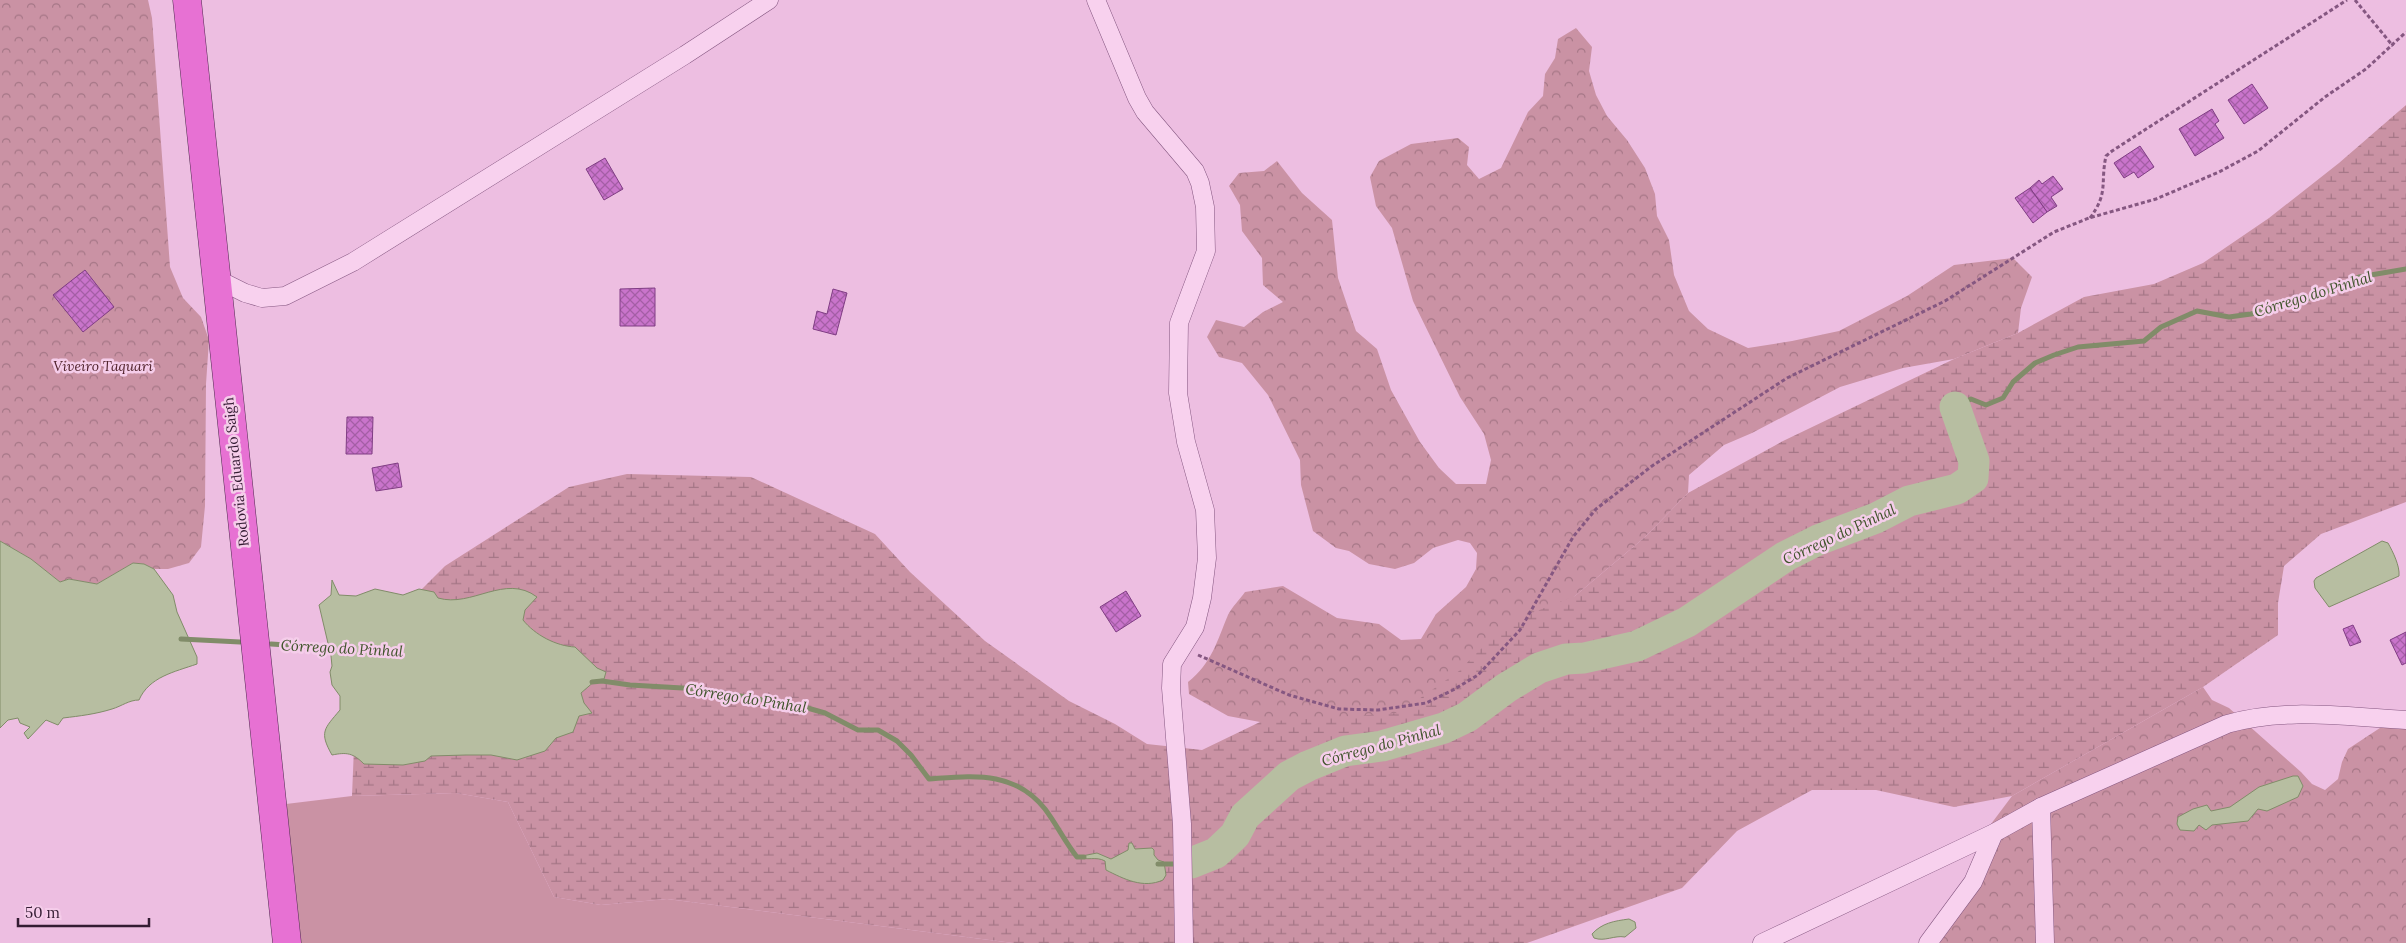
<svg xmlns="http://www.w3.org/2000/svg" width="2406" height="943" viewBox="0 0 2406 943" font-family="Lora,serif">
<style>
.grass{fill:#ca92a4}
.forest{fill:url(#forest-crowns)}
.wetland{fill:url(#wetland-marsh)}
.water{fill:#b7bea1;stroke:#818c69}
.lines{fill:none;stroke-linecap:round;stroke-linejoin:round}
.stream{stroke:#818c69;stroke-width:5}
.river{stroke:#b7bea1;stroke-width:31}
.building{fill:url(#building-cross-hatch);stroke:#803d84}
.minor-casing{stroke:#855781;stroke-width:19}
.trunk-casing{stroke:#522c51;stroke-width:29}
.path{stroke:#855781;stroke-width:3;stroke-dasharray:4 2.5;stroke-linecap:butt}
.minor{stroke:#f8d1ee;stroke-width:18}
.trunk{stroke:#e771d3;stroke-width:28}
.labels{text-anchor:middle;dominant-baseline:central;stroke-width:5;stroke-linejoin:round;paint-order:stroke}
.park-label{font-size:14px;font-style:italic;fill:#50222b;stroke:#f5cdea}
.street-label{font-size:14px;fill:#341c33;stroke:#f5cdea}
.water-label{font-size:15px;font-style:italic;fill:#40542b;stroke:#f5cdea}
</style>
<defs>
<pattern id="forest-crowns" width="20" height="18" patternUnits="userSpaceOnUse" patternTransform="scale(1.25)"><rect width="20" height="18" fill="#ca92a4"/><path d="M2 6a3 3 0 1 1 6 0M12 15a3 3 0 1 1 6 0" fill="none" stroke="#a57686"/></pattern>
<pattern id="wetland-marsh" width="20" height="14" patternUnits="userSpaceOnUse" patternTransform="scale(1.25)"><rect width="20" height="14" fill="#ca92a4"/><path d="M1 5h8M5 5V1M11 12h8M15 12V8" fill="none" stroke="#a57686"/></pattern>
<pattern id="building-cross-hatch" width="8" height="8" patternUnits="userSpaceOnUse" patternTransform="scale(1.25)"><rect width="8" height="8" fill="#c974cb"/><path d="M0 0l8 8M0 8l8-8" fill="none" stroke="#a45ea5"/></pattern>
</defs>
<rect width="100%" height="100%" fill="#edbee1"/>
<polygon class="grass" points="456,793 508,802 554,897 601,905 667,899 1013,943 298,943 286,804 352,796"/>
<g class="forest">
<polygon points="0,0 148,0 152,18 170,267 183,298 201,317 209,340 206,384 205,506 201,547 189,563 168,569 154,569 144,564 133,563 97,584 69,579 60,582 31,559 0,541"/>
<path d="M1576 28 1592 47 1589 71 1596 95 1607 116 1627 140 1645 168 1655 194 1657 216 1669 240 1674 275 1689 311 1708 329 1748 348 1792 341 1839 331 1907 296 1954 265 2013 258 2032 277 2021 308 2018 333 1954 359 1903 368 1840 387 1752 433 1724 445 1689 475 1688 493 1645 537 1575 596 1422 712 1320 726 1260 722 1228 716 1189 694 1188 682C1212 663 1217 641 1228 615 1232 607 1240 599 1245 592L1283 586 1337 618 1379 624 1401 640 1421 639 1436 614 1466 587 1476 569 1477 553 1470 543 1458 540 1433 548 1414 563 1395 569 1369 564 1349 551 1336 548 1313 531 1301 485 1300 460 1268 395 1242 363 1219 357 1207 337 1216 320 1244 327 1263 312 1283 302 1263 285 1262 258 1242 231 1240 205 1229 186 1239 173 1264 171 1277 161 1302 193 1332 220 1338 278 1356 331 1377 349 1391 390 1420 442 1439 468 1456 484H1486L1491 460 1484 434 1460 397 1413 301 1392 228 1376 206 1370 177 1379 161 1411 144 1458 138 1469 147 1467 165 1479 179 1501 168 1528 112 1543 96 1545 74 1555 58 1558 39Z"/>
<polygon points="2203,687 2212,700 2229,708 2301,772 2312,784 2325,790 2338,779 2342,762 2348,749 2386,724 2406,725 2406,943 1933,943 1962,888 1991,824 2012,796"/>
</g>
<polygon class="wetland" points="2406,105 2406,502 2321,534 2284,566 2278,603 2278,635 2203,687 2012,796 1954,807 1876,790 1812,790 1737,831 1682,888 1527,943 1013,943 667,899 601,905 554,897 508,802 456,793 352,796 355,723 392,619 445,566 569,487 627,474 751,477 875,534 910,572 985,641 1069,701 1115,724 1147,744 1202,750 1260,722 1399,713 1459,671 1506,623 1575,596 1645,537 1688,493 1783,441 1954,359 2018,333 2084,297 2154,284 2203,263 2269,218 2339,163"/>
<g class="water">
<path d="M0 541 31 559 60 582 69 579 97 584 133 563 144 564 154 569 173 595 177 612 197 657V664C174 672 149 677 139 700 129 700 122 706 112 709 96 714 80 716 63 718L58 725 46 720 28 739 24 733 30 727 20 723 18 718 8 720 0 728Z"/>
<path d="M2382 541 2388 543C2393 552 2400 566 2399 576L2329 607 2315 588 2314 581 2316 578Z"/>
<path d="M332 580 339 595 356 596 375 589 403 595 419 589 434 592 438 598C472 608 505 573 537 597L525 610 523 620C535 635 556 646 575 647L597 668 606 672 604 679 596 680 581 693 584 703 592 713 579 716 573 732 556 738 545 751 517 760 491 755H466L431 756 425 761 403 765 364 764C353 753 347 752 332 755 319 732 324 729 340 710V696L332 685 330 672 332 666 331 656 319 605 331 595Z"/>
<polygon points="2293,776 2298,776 2303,786 2298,797 2267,811 2258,809 2248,821 2212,825 2206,830 2199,825 2194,831 2180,830 2177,824 2178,817 2193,809 2207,805 2211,811 2230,807 2259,787"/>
<path d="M1129 843H1132L1135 849 1152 848 1154 850V855L1158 860 1164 862 1166 875 1163 880C1143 889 1124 879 1106 870L1105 861C1096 856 1087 861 1077 857L1097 853 1111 859 1128 850Z"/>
<path d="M1629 919 1635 922 1636 928 1625 937C1614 935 1605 942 1594 938L1592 934C1602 923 1614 921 1629 919Z"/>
</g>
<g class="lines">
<g class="stream">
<polyline points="1955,407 1971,399 1986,405 2003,398 2013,382 2035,363 2054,355 2078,347 2144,341 2161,327 2197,311 2229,317 2251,314 2317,296 2359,277 2406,269"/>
<polyline points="181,639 240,642"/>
<polyline points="271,644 333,648"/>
<path d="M592 682 602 681 630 685 700 689 804 707 825 713 858 730H878L897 741 911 755 929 779C973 776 1014 770 1045 809 1057 825 1065 842 1077 857H1084"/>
<polyline points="1158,864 1173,864"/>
</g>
<polyline class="river" points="1191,863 1216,853 1235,835 1245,816 1289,776 1308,766 1345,751 1382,746 1444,728 1467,717 1506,688 1539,668 1566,659 1584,658 1637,646 1687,622 1786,556 1818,540 1876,518 1909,501 1957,489 1973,478 1974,461 1955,407"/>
</g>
<g class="building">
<polygon points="2252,84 2268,108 2244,124 2228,100"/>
<polygon points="2212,109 2219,121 2215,124 2224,138 2195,156 2179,129"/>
<polygon points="2140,146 2154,167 2138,178 2134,172 2124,178 2114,163"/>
<polygon points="605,158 623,189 604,200 586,169"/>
<polygon points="2053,176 2063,189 2051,197 2057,206 2047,212 2030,188 2039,180 2042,184"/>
<polygon points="2030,188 2047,212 2033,223 2015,198"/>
<polygon points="85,270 114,307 83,332 53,295"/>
<polygon points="655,288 655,326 620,326 620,289"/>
<polygon points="833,289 847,293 836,335 813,329 817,311 827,314"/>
<polygon points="347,417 373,417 372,454 346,454"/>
<polygon points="398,463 402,487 376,491 372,468"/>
<polygon points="1126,591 1141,616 1116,632 1100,607"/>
<polygon points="2353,625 2361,642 2350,646 2343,629"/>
<polygon points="2406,632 2406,663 2402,665 2390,640"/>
</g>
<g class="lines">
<g class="minor-casing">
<g id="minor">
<polyline points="1096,0 1137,98 1145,112 1195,171 1200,183 1205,207 1206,251 1179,323 1178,393 1186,442 1205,510 1207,558 1202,598 1195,627 1172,664 1171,688 1182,824 1184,943"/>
<polyline points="215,278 245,293 262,298 285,296 353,262 685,55 769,0"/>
<polyline points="2041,807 2045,943"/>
<path d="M1762 943 1994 833 2041 807 2227 724C2284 707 2346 717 2406 720"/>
<polyline points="1928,943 1973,882 1994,833"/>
</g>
</g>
<g class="trunk-casing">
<polyline id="trunk" points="187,0 287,943"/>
</g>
<g class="path">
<polyline points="2355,0 2393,46"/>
<path d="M2090 218C2109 192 2100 184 2106 156L2112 151 2347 0"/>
<polyline points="1198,655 1289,695 1339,709 1378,710 1426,703 1453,690 1478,675 1520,630 1573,537 1596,509 1652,466 1787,378 1945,301 2054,232 2089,218 2156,199 2219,172 2258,151 2325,97 2366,69 2406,32"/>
</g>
<use href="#minor" class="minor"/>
<use href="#trunk" class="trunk"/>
</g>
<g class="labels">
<g class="park-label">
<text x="103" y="366">Viveiro Taquari</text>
</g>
<g class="street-label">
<text transform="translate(236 472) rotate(-96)">Rodovia Eduardo Saigh</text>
</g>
<g class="water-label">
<text transform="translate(2313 294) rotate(-17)">Córrego do Pinhal</text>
<text transform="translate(1839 534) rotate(-25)">Córrego do Pinhal</text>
<text transform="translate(342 648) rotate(3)">Córrego do Pinhal</text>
<text transform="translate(746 698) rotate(9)">Córrego do Pinhal</text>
<text transform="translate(1381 745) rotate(-15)">Córrego do Pinhal</text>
</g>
</g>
<path d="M18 918v8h131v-8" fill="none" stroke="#341c33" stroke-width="2.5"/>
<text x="25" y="918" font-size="15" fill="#341c33" stroke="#f5cdea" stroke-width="4" paint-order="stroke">50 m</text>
</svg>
